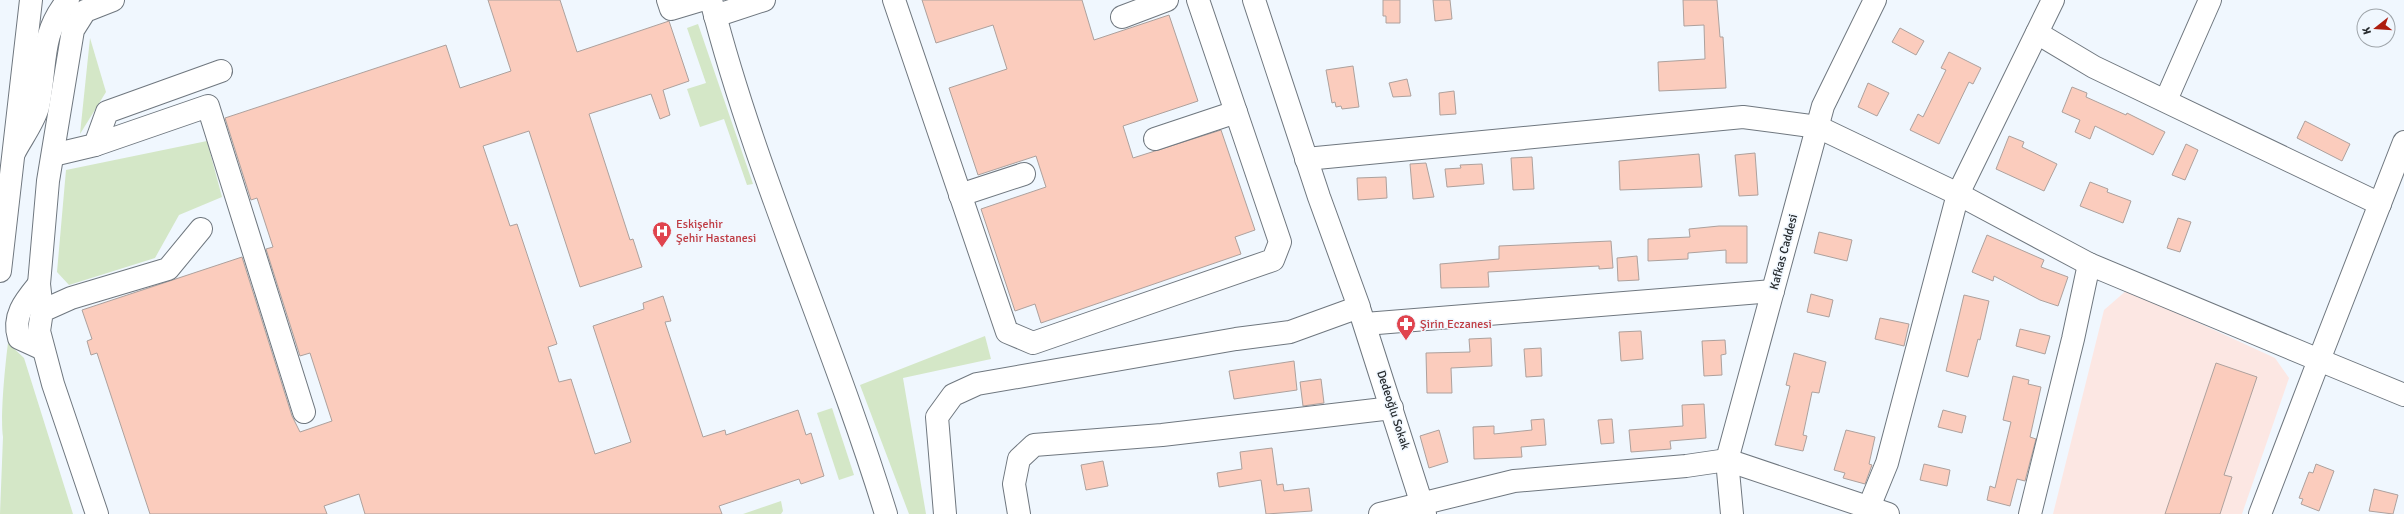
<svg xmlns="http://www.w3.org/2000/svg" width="2404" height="514" viewBox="0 0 2404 514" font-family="Signika,sans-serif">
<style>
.education{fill:#fce7e3}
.green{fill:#d4e7c7}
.building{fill:#fbccbd;stroke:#ada19d}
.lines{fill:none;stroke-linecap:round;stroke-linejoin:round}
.minor-casing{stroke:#6f777f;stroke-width:24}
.major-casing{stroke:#6f777f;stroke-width:24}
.minor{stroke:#fff;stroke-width:22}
.major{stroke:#fff;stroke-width:22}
.labels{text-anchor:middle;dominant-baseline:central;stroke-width:3;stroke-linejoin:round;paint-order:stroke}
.health-label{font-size:12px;fill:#be3a42;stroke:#f0f7fe;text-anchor:start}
.street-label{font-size:12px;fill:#262a2d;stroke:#f0f7fe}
</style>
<rect width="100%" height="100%" fill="#f0f7fe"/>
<polygon class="education" points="2127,290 2275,358 2289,378 2242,514 2053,514 2104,310"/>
<g class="green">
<polygon points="698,24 753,184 747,185 724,119 700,127 687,89 706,83 687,28"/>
<polygon points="90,38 106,92 80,134"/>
<polygon points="207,141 222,197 179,215 155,258 69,285 57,272 66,170"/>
<polygon points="985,336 991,359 903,378 926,514 909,514 860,385"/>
<path d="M8 343 24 358 73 514H0L3 437C0 418 5 366 8 343Z"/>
<polygon points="832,408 854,475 839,480 817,413"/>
<polygon points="781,501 783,511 781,514 743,514"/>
</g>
<g class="building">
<polygon points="488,0 560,0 577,52 669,21 689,81 663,90 670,115 660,119 651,94 589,114 630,240 633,239 642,267 580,287 529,131 483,146 510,226 517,224 557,344 548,347 559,382 571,379 595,454 631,442 593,326 644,309 643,303 663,296 671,321 665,322 703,437 725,430 726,435 798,410 806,435 811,433 824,476 801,484 799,479 719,506 722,514 365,514 359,494 324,506 327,514 150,514 97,353 91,355 87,341 92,339 82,310 242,257 292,416 300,432 332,421 310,353 300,356 266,249 273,247 257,198 251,200 225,118 446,45 460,88 511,71"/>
<polygon points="922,0 1082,0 1094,40 1169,15 1198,101 1123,126 1133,158 1221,130 1255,230 1235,237 1241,254 1041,323 1035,304 1015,311 981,209 1046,187 1036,156 978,175 949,88 1007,69 993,25 936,43"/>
<polygon points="1383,0 1400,0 1400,23 1386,23 1386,16 1383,16"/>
<polygon points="1433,0 1450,0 1452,19 1435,21"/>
<polygon points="1683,0 1717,0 1720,37 1723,37 1726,88 1659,91 1658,62 1705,59 1704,25 1684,26"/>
<polygon points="1900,28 1924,41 1916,55 1892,42"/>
<polygon points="1949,52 1981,68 1973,84 1969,82 1939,144 1910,130 1918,114 1923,117 1946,70 1941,68"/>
<polygon points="1353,66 1359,107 1342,109 1341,106 1336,107 1335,102 1332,103 1326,70"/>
<polygon points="1407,79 1411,96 1393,97 1389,83"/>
<polygon points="1868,83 1889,93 1877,116 1858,107"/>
<polygon points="2072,87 2087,93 2086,97 2126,115 2127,113 2165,132 2153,155 2095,126 2090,139 2075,132 2080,120 2062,112"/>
<polygon points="1454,91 1456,114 1440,115 1439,93"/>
<polygon points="2305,121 2350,144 2342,161 2297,138"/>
<polygon points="2009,136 2024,142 2022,147 2057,164 2044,191 1996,169"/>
<polygon points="2186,144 2198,150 2185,180 2172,175"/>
<polygon points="1755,153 1758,195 1739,196 1735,155"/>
<polygon points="1699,154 1702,187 1620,190 1619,161"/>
<polygon points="1532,157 1534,189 1513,190 1511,158"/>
<polygon points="1426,163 1434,197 1413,199 1410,164"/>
<polygon points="1482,164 1484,184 1447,187 1445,169 1461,168 1460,165"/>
<polygon points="1386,177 1387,198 1358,200 1357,178"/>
<polygon points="2090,182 2108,189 2107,192 2131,201 2123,223 2080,206"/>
<polygon points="2178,218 2191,222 2180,252 2167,248"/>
<polygon points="1719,226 1747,226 1747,263 1726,263 1726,250 1688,253 1688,259 1648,261 1648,239 1690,237 1689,229"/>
<polygon points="1819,232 1852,240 1847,261 1814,253"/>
<polygon points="1987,235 2044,260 2041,267 2068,277 2058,306 2040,300 1994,276 1993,281 1972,272"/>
<polygon points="1611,241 1613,268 1599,269 1599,266 1488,272 1489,287 1441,288 1440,264 1499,259 1499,246"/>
<polygon points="1637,256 1639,280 1618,281 1617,258"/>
<polygon points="1811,294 1833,300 1829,317 1807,312"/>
<polygon points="1964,295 1989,301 1980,340 1978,339 1968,377 1946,371"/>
<polygon points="1880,318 1909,324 1904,346 1875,339"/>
<polygon points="2020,329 2050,336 2045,354 2016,346"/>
<polygon points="1641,331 1643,359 1621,361 1619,332"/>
<polygon points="1491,338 1492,366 1451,368 1452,393 1427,393 1426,353 1470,352 1469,339"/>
<polygon points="1725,340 1726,354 1721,355 1722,375 1704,376 1702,341"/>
<polygon points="1541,348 1542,376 1526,377 1524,349"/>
<polygon points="1794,353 1826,362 1819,393 1812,392 1803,435 1807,436 1803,451 1775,445 1790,386 1786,385"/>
<polygon points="1294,361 1297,390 1234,399 1229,371"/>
<polygon points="2216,363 2257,377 2224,475 2232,477 2220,514 2165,514"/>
<polygon points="2013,376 2029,380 2028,384 2041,387 2030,437 2036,439 2025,481 2017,479 2010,506 1987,500 1990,486 1995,488 2011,422 2003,420"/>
<polygon points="1321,379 1324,403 1303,406 1300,382"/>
<polygon points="1704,404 1706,438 1670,441 1671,449 1631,452 1629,430 1683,426 1682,405"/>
<polygon points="1943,410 1966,416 1962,433 1938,427"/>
<polygon points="1544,419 1546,445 1521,447 1522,457 1474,459 1473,427 1494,426 1494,434 1532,430 1531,420"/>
<polygon points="1612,419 1614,443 1601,444 1598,420"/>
<polygon points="1439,430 1448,462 1429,468 1420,436"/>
<polygon points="1846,430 1875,437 1869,464 1872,465 1865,484 1843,478 1845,473 1834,470"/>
<polygon points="1272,448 1277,485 1283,484 1284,491 1309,488 1312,511 1266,514 1261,480 1219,487 1217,473 1242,469 1240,452"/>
<polygon points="1103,461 1108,486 1086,490 1081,465"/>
<polygon points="1924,464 1950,470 1947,486 1920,480"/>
<polygon points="2316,464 2334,471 2319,511 2301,504 2303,499 2299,498 2309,472 2313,473"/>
<polygon points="2374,489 2398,495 2393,514 2369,511"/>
</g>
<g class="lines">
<g class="minor-casing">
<g id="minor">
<polyline points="668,0 671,9 701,0"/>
<path d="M711 0C756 176 833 341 886 514"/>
<polyline points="894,0 1007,332 1033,343 1273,260 1280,242 1198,0"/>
<polyline points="715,16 764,0"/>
<polyline points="1122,17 1167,0"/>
<polyline points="2037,33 2094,67 2380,204"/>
<polyline points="2166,100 2210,0"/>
<polyline points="1155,139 1236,112"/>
<polyline points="2404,142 2319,360 2404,395"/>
<polyline points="95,145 208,106 304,412"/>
<path d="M14 153C21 139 34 122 38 107 47 65 39 35 68 0"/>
<polyline points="53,155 95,145 107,112 221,71"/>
<polyline points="1306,159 1743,117 1818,127 1958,194 2089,264 2319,360 2260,514"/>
<polyline points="960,195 1024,174"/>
<path d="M39 284C25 301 12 316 19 338L43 349"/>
<polyline points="42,311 39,284 48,181 73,30 85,11 113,0"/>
<polyline points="1360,311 1425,514"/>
<polyline points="1365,324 1773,291"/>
<polyline points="1869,507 1887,463 1958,194 2053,0"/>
<polyline points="97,514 53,384 39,331 42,311 71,298 168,269 201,229"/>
<polyline points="945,514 937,417 953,395 977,384 1236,339 1290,332 1359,307 1319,197 1254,0"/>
<polyline points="1019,514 1014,484 1019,459 1034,445 1162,435 1392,408"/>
<polyline points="1380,514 1514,481 1686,466 1727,460 1888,514"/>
<polyline points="1732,514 1727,460 1823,106 1875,0"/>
<polyline points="2030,514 2073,339 2089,264"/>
</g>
</g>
<g class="major-casing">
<polyline id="major" points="0,271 31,0"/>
</g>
<use href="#minor" class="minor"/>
<use href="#major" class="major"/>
</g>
<defs>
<g id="hospital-pin" transform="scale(1)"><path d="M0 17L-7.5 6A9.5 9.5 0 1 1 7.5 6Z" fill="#e0444e" stroke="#f0f7fe"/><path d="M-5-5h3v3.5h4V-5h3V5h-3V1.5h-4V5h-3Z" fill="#fff"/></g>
<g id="pharmacy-pin" transform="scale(1)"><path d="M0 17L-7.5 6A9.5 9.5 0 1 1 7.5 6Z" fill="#e0444e" stroke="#f0f7fe"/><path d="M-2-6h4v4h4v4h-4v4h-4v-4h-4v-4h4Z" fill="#fff"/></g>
</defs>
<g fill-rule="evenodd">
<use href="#hospital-pin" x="662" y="231"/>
<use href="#pharmacy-pin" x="1406" y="324"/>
</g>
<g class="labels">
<g class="health-label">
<text x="676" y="224">Eskişehir<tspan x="676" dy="14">Şehir Hastanesi</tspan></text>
<text x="1420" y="324">Şirin Eczanesi</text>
</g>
<g class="street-label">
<text transform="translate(1784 252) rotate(-75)">Kafkas Caddesi</text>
<text transform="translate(1393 410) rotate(72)">Dedeoğlu Sokak</text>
</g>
</g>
<g transform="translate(2376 28) rotate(253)"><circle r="19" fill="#f0f7fe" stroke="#9fa5aa"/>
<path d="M0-3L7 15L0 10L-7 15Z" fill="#ad1d0f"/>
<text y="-6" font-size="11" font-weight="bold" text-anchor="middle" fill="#262a2d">K</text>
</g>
</svg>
